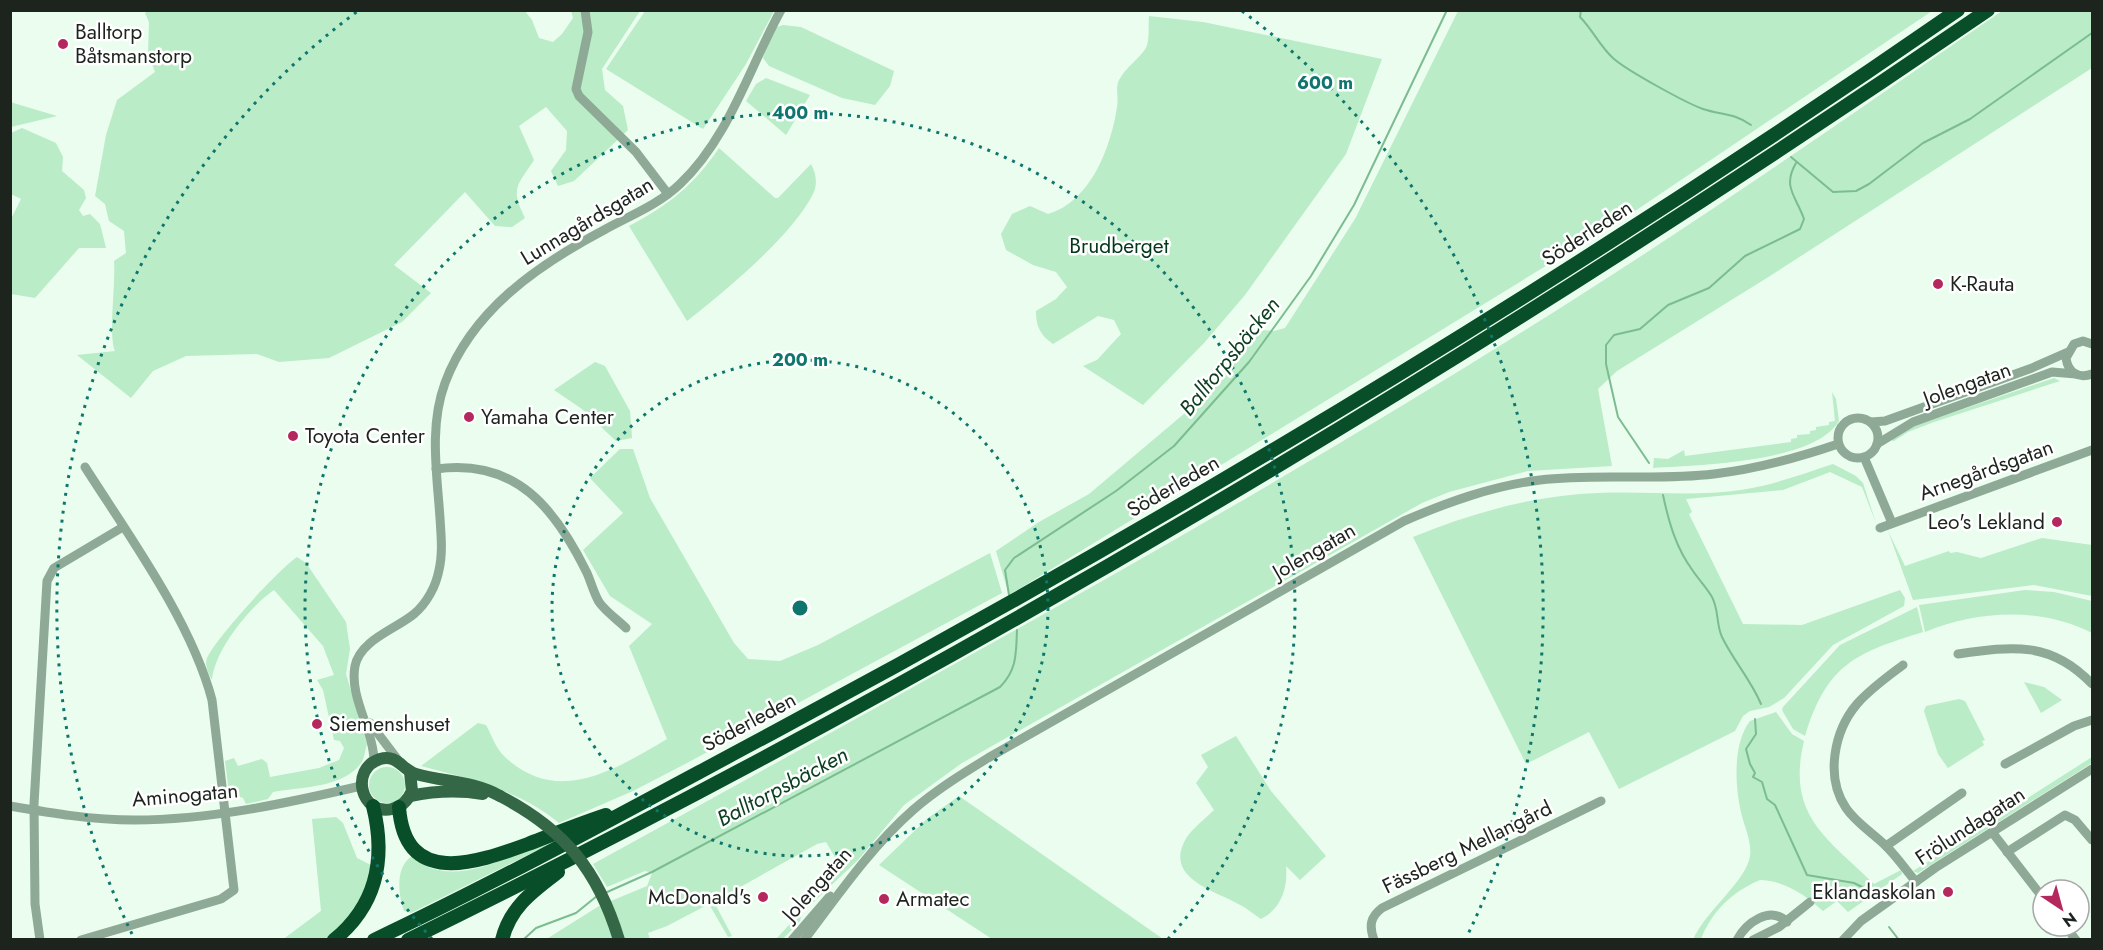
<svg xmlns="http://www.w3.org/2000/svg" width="2103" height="950" viewBox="0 0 2103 950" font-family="Jost,sans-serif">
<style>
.green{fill:#b9ecc7}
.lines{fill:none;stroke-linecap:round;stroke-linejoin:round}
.stream{stroke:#7cbc90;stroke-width:2}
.minor{stroke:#8ea995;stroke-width:9}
.major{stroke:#346745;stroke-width:12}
.highway{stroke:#084f29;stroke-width:14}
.major-bridge{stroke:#346745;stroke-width:12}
.ring{fill:none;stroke:#0f766e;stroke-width:3;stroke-dasharray:3 6}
.poi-dot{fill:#b5285e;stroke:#fff;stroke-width:2}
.labels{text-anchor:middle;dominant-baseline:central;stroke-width:5;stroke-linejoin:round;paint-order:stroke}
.poi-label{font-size:21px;fill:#1d241e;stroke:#fff;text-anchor:start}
.street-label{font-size:21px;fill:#1d241e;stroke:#fff}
.park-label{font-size:21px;fill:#03371b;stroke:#fff}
.water-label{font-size:22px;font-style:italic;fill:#0c3e21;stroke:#fff}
.centre{fill:#0f766e;stroke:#fff;stroke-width:3}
.ring-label{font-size:18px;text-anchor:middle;font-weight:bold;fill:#0f766e;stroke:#fff;stroke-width:5;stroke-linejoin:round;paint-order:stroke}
</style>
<rect width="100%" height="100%" fill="#eafdef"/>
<g class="green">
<path d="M147 11H525L532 20 539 38 553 42 562 34 573 18 571 11H640L602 69 605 90 623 106 628 130 574 181 558 186 551 171 566 150 567 131 546 107 519 126 534 160C517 186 510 188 525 218L512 227 495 226 465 192 394 265 431 293 402 322 329 358 279 362 257 354 186 356 153 371 131 398 77 355 115 351C108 335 116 284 114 261L126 253 124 231 109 221 105 204 95 196 106 135 117 100 155 72 148 54 149 22 145 13Z"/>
<polygon points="645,11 774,11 746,64 703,129 606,69"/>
<polygon points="1458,11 1932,11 1629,215 1009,595 996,551 1039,522 1089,494 1185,413 1261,330 1274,331 1285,328 1355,219"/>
<path d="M2002 11H2092V68L1770 276 1617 371 1598 389 1612 466 1528 471 1449 492 1422 503 962 763 904 805 858 860 802 913 800 921 783 939H776L838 872 836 859 826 842 817 844 719 899 715 904 732 936 728 937 709 904 667 926 648 933 650 939 545 940 599 906 647 886 652 873 645 871 607 887 593 864C924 681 1257 501 1576 298 1721 206 1861 108 2002 11Z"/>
<path d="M1149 16 1203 22 1382 59 1346 154 1245 295 1204 343 1143 405 1083 366 1097 360 1121 334 1114 320 1098 316 1053 344C1040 335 1036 326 1036 311L1056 299 1067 287 1056 272 1033 265 1006 250 1001 234 1012 214 1030 206 1048 214C1090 202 1111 148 1117 107 1119 99 1115 88 1119 80 1126 67 1138 60 1146 48 1150 40 1148 24 1149 16Z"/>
<polygon points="783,25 801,27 894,71 890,86 875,105 842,98 769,66 763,58 774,28"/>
<polygon points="766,78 810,95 786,135 746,101 756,84"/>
<polygon points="10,102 57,116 11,127"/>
<polygon points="22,128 56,143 63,157 62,171 84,190 86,198 79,210 83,216 90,214 100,224 106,248 79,248 35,298 11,294 11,219 21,199 11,194 11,133"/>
<path d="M719 148 775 198H778L811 164C816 173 818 184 813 194 791 237 725 291 687 321L629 226C670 204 693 186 719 148Z"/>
<polygon points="595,362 605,366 630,411 632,438 616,441 582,409 554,390"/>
<polygon points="2054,378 2060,381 1934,422 1908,432 1894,441 1890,440 1908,428"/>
<path d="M1832 392 1836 399 1839 421C1814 463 1698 465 1653 468L1654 458 1668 459 1684 450 1685 456 1791 442V439L1797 438V435L1810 434V431L1816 430V427L1829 425V422L1835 421Z"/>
<path d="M620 449H633L650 498 734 643 748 659 780 661 818 645 990 553 1002 593 687 763 633 791 559 823C519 790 470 779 421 766L478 723 486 725C491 734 495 746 502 754 555 808 615 770 667 739L629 646 652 624 610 596 583 550 623 513 590 478Z"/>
<path d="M1833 464 1856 476 1863 483 1876 523 1862 487 1830 472 1783 490 1686 499 1692 512 1689 514 1743 624 1802 625 1900 590 1905 598 1904 606 1833 645 1784 698 1769 707 1750 711 1743 716 1735 731 1619 789 1589 732 1526 764 1413 537C1472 513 1534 495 1599 493 1646 491 1694 497 1741 490 1773 485 1803 474 1833 464Z"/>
<polygon points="1888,531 1905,566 1949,551 1950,553 1957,552 1981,558 2042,538 2092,545 2092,596 2034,585 1913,600"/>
<path d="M297 557 306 563 346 622 350 649 346 674 367 744C365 750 365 756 362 762 344 788 301 787 273 792L268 799 246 804 243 798 229 793 225 761 234 758 238 766 262 759 267 763 270 777 319 768 339 760 344 748 340 741 334 740 323 690 317 680 334 675 323 646 274 590C250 606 214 651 212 680 209 674 204 666 207 658 216 638 278 570 297 557Z"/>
<path d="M2025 590 2054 592 2092 601V633C2041 607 1978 610 1925 632L1919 605Z"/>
<path d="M1917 607 1923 632C1855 653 1827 664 1805 736L1793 729 1782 710 1783 707 1840 645Z"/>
<polygon points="2024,682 2044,687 2062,700 2041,713"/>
<polygon points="1959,699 1965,701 1985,740 1982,741 1984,745 1948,768 1938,754 1924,711 1926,706"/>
<path d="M1776 712 1792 734 1804 741C1786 816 1827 838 1874 884L1901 870 1902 874 1848 912 1837 901 1823 911C1807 896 1783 880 1760 880 1732 892 1712 911 1701 939L1693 940C1705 911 1746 882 1750 856 1752 843 1745 828 1742 816 1735 789 1732 744 1750 721Z"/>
<path d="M1236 736 1271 791 1326 856 1300 880 1286 866C1288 887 1282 908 1261 919 1255 915 1248 909 1242 906 1217 891 1161 879 1187 837 1194 827 1206 818 1214 810L1196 783 1208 767 1201 755Z"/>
<polygon points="2092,757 2092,763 1932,864 1918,873 1913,871"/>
<circle cx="387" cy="785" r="18"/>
<polygon points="959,796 1163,939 992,939 879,865 928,818"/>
<path d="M336 817 343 823 357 858 373 866C366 896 350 920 325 939L282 940 321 911 312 819Z"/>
<path d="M553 838 556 841 411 913 404 911C398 894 395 867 412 856 450 893 512 854 553 838Z"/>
</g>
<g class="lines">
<g class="stream">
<path d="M1581 10 1580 17C1593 30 1600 47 1614 59 1628 71 1686 103 1703 109 1721 115 1735 113 1751 125"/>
<polyline points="1791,157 1833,192 1856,191 1869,184 1923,143 1970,119 2092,33"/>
<path d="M1649 463 1618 417 1606 364V345L1614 335 1640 329 1668 305 1709 288 1745 256 1800 229 1804 219C1796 196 1782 187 1796 163"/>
<path d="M1663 495C1669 523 1676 548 1693 571 1699 580 1707 588 1712 597 1719 610 1716 624 1722 637 1733 660 1751 680 1761 704"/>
<polyline points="1009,595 1005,570 1014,558 1116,491 1174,446 1249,362 1311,276 1354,205 1447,10"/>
<polyline points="1755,719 1756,734 1746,749 1750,764 1755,773 1753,777 1762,782 1767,799 1775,805 1807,875 1854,883 1864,888"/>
<path d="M605 893 652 872 1000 687C1017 670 1016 654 1017 630"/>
<polyline points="1889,927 1899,940"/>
<polyline points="523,940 536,928 576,913 597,896"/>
</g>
<g class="minor">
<polyline points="585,10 588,32 576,89 579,96 636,152 668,194"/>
<path d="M2092 344 2083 341 2074 344 2066 358C2068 373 2079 379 2092 374"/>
<circle cx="1858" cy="438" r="20"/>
<polyline points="1871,422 1885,421 2032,368 2068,352"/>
<polyline points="1877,444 1913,422 2052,372 2076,374"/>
<polyline points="1864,457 1892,523"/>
<path d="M436 469C516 458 555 508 587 573 591 582 594 594 599 602 606 612 618 620 626 628"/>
<polyline points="1880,528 2092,450"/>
<path d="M1958 654C2013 646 2051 641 2092 684"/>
<path d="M1903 665C1887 677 1870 689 1857 704 1834 731 1825 777 1846 808 1856 823 1873 833 1886 846 1897 857 1906 870 1916 882"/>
<polyline points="370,723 398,760"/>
<path d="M374 762C374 730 349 698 355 666 360 640 396 629 414 614 427 603 436 586 439 570 443 553 441 535 440 518 437 474 429 426 445 383 472 310 538 265 604 230 629 216 658 205 680 184 729 138 749 68 781 10"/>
<polyline points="2005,764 2074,726 2092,720"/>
<path d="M10 806C51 813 92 820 134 820 211 820 287 803 361 786"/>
<polyline points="1992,832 2043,898"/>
<polyline points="1886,846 1962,793"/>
<polyline points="2007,852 2065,815 2075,820 2092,840"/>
<polyline points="2065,926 2076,940"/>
<polyline points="40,940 35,904 34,804 47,581 54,568 123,527"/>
<path d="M81 940 221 899 234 890 212 700C191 621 129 536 85 467"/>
<polyline points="792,940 830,896"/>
<path d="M804 940C838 895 871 847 913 810 936 790 962 774 988 758L1404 521C1448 502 1492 486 1540 480 1597 473 1656 481 1714 474 1757 469 1797 458 1838 444"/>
<path d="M1374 940C1369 926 1370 917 1382 908L1601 801"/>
<path d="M1737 940C1746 923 1770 905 1787 922"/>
<polyline points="1753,940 1779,927 1810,902"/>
<polyline points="1843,940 1861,921 1935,868 2092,769"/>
</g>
<g class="major">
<path d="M410 772 412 791C408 800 402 807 392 809 361 816 349 769 380 759 398 754 402 770 416 774 445 782 473 781 500 796"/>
<path d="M410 796C435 791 458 790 483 794"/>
</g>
<g class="highway">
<path d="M399 807C405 888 476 863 528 844 554 834 579 824 606 815"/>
<path d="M334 940C377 905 386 858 373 806"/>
<path d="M374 940C511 875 643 802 776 731 1183 513 1578 273 1958 10"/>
<path d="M408 940C958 671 1483 355 1988 10"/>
<path d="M502 940C510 907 533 891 558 872"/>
</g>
<path class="major-bridge" d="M500 796C564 829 598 870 619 940"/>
</g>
<g class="ring">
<circle cx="800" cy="608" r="248"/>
<path d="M432 939A495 495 0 1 1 1168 939"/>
<path d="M132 934A743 743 0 0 1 358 11M1242 11A743 743 0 0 1 1468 934"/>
</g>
<g class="poi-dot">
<circle cx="63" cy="44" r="6"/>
<circle cx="1938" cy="284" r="6"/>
<circle cx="469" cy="417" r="6"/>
<circle cx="293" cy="436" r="6"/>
<circle cx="2057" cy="522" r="6"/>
<circle cx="317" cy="724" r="6"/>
<circle cx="1948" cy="892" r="6"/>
<circle cx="763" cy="897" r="6"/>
<circle cx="884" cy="899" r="6"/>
</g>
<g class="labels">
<g class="poi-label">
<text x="75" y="32">Balltorp<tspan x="75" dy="24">Båtsmanstorp</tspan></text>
<text x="1950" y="284">K-Rauta</text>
<text x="481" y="417">Yamaha Center</text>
<text x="305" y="436">Toyota Center</text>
<text x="2045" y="522" text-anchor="end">Leo's Lekland</text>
<text x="329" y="724">Siemenshuset</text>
<text x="1936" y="892" text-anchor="end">Eklandaskolan</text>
<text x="751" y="897" text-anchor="end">McDonald's</text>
<text x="896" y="899">Armatec</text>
</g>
<g class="street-label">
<text transform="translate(587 221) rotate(-31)">Lunnagårdsgatan</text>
<text transform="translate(1587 233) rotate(-33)">Söderleden</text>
<text transform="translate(1967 384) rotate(-20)">Jolengatan</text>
<text transform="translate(1986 470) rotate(-20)">Arnegårdsgatan</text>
<text transform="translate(1173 486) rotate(-30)">Söderleden</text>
<text transform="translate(1314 551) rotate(-30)">Jolengatan</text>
<text transform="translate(749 722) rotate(-28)">Söderleden</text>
<text transform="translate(185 795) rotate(-5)">Aminogatan</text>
<text transform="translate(1970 826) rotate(-33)">Frölundagatan</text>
<text transform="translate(1467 847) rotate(-26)">Fässberg Mellangård</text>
<text transform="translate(817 884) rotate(-48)">Jolengatan</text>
</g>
<g class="park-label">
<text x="1119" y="246">Brudberget</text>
</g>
<g class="water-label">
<text transform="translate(1229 356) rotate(-51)">Balltorpsbäcken</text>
<text transform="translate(782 786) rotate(-28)">Balltorpsbäcken</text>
</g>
</g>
<circle cx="800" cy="608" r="9" class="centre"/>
<g class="ring-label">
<text x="1325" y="89">600 m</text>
<text x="800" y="119">400 m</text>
<text x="800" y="366">200 m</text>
</g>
<rect width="2103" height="950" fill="none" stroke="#1d241e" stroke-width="24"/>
<g transform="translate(2061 908) rotate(144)"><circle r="28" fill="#ffffff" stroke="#a5a7a5" stroke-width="1.5"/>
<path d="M0-4.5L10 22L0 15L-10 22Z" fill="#b5285e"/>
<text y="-9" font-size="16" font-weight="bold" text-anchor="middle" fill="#1d241e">N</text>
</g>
</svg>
